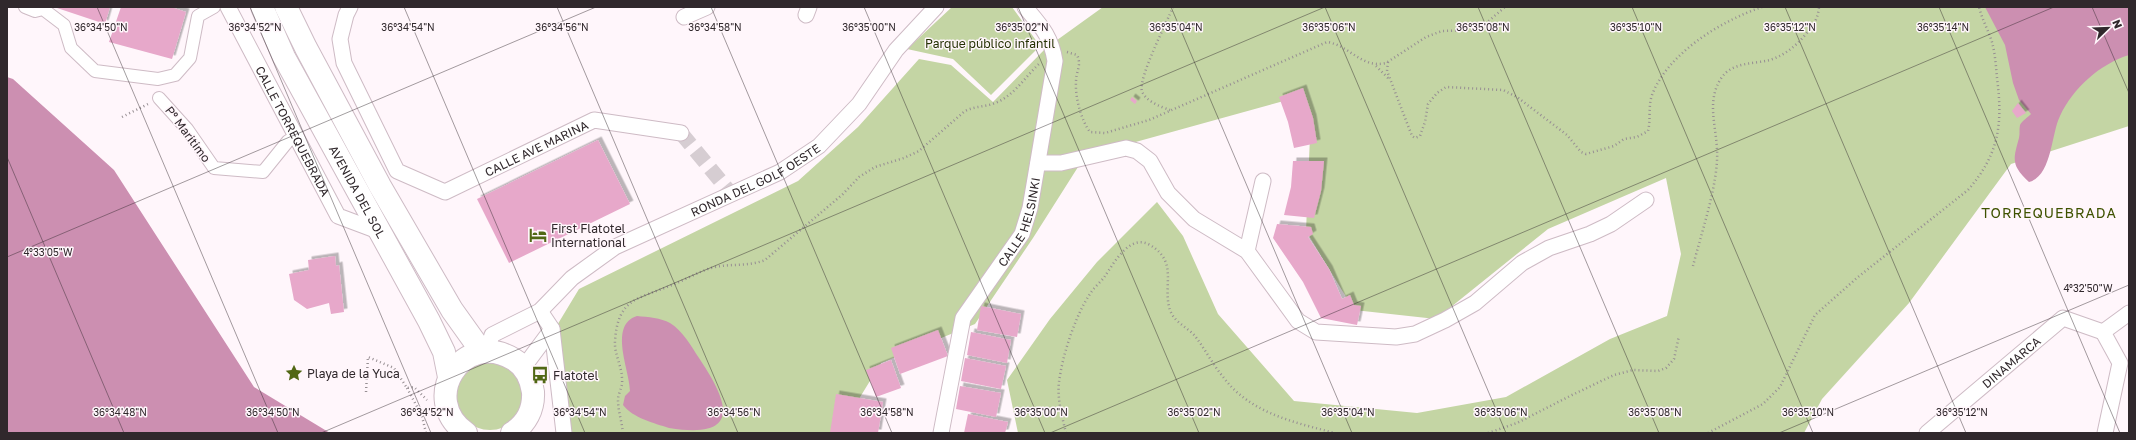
<svg xmlns="http://www.w3.org/2000/svg" width="2136" height="440" viewBox="0 0 2136 440" font-family="'Golos Text',sans-serif">
<style>
.green{fill:#c4d5a4}
.water{fill:#cc8fb1}
.building{fill:#e7a8ca;filter:url(#shadow)}
.lines{fill:none;stroke-linecap:round;stroke-linejoin:round}
.minor-tunnel{stroke:#d6cdd2;stroke-width:15;stroke-dasharray:15 8;stroke-linecap:butt}
.pedestrian-casing{stroke:#cebbc5;stroke-width:14}
.minor-casing{stroke:#cebbc5;stroke-width:17}
.primary-casing{stroke:#cebbc5;stroke-width:24}
.path{stroke:#978f93;stroke-width:2.5;stroke-dasharray:1 3;stroke-linecap:butt}
.pedestrian{stroke:#fff;stroke-width:12}
.minor{stroke:#fff;stroke-width:15}
.primary{stroke:#fff;stroke-width:22}
.ticks{fill:none;stroke:#30282c;stroke-width:1;stroke-opacity:0.45}
.labels{text-anchor:middle;dominant-baseline:central;stroke-width:3;stroke-linejoin:round;paint-order:stroke}
.park-label{font-size:12px;fill:#263204;stroke:#fff6fb}
.street-label{font-size:12px;fill:#30282c;stroke:#fff6fb}
.poi-label{font-size:12px;fill:#30282c;stroke:#fff6fb;text-anchor:start}
.quarter-label{font-size:14px;letter-spacing:1px;fill:#3f5201;stroke:#fff6fb}
.ticks-label{font-size:10px;text-anchor:middle;fill:#30282c;stroke:#fff6fb;stroke-width:3;stroke-linejoin:round;paint-order:stroke}
</style>
<defs>
<filter id="shadow"><feDropShadow dx="3.5" dy="-3.5" stdDeviation="0" flood-color="#0004"/></filter>
</defs>
<rect width="100%" height="100%" fill="#fff6fb"/>
<g class="green">
<polygon points="952,7 1012,7 1040,46 991,95 953,59 907,49"/>
<polygon points="1103,7 2129,7 2129,126 2011,164 1909,303 1822,399 1804,433 1018,433 1007,380 1050,319 1097,262 1157,202 1183,236 1218,314 1294,401 1417,413 1506,397 1610,339 1667,316 1681,254 1666,178 1548,229 1436,319 1354,310 1306,231 1311,113 1302,96 1085,156 1033,238 975,324 881,363 838,433 570,433 556,327 579,289 798,181 858,127 919,59 951,65 993,102 1046,48"/>
<circle cx="490" cy="396" r="34"/>
</g>
<g class="water">
<path d="M1985 7H2129V55C2100 64 2073 88 2060 116 2051 134 2052 176 2029 182 2011 165 2013 160 2019 138 2020 134 2019 129 2020 125 2022 121 2028 117 2031 114L2019 100 2013 83 2005 45Z"/>
<polygon points="7,77 13,79 114,170 254,387 330,433 7,433"/>
<path d="M637 316C648 317 661 318 670 323 683 331 691 346 699 358 727 400 745 440 669 428 654 423 633 418 623 405L625 396 630 391C630 371 608 325 637 316Z"/>
</g>
<g class="building">
<polygon points="54,7 110,7 105,24"/>
<polygon points="121,7 171,7 186,12 172,59 109,42"/>
<polygon points="1303,88 1313,118 1317,143 1294,148 1288,122 1279,97"/>
<polygon points="1132,97 1137,101 1135,104 1130,100"/>
<polygon points="2018,103 2026,113 2017,118 2012,111"/>
<polygon points="598,140 630,204 509,263 477,199"/>
<polygon points="1293,161 1324,161 1321,191 1314,218 1284,215 1291,187"/>
<polygon points="1277,224 1311,227 1313,234 1308,237 1329,269 1342,299 1350,295 1354,305 1361,306 1357,325 1321,318 1303,282 1273,238"/>
<polygon points="335,256 336,266 339,265 344,312 331,314 329,303 307,309 294,300 289,274 309,270 308,260"/>
<polygon points="981,306 1021,314 1017,337 977,330"/>
<polygon points="938,330 948,356 900,374 891,348"/>
<polygon points="971,332 1011,340 1007,363 967,355"/>
<polygon points="965,358 1006,366 1001,389 961,381"/>
<polygon points="891,360 901,388 876,397 866,370"/>
<polygon points="960,386 1001,393 996,417 956,409"/>
<polygon points="836,394 883,402 878,433 830,433"/>
<polygon points="968,414 1008,422 1005,433 964,433"/>
</g>
<g class="lines">
<polyline class="minor-tunnel" points="681,133 732,195"/>
<g class="pedestrian-casing">
<g id="pedestrian">
<polyline points="25,7 35,11 43,9 64,25 71,48 95,71 158,79 175,75 190,58 198,16 214,7"/>
<polyline points="159,98 187,129 214,168 263,172 288,141 297,136"/>
</g>
</g>
<g class="minor-casing">
<g id="minor">
<path id="s1" d="M228 7 338 216 378 231"/>
<path id="s2" d="M350 7 346 15 340 39 344 63 397 171 445 192 594 120 681 133"/>
<polyline points="806,15 809,7"/>
<polyline points="684,17 707,7"/>
<polyline points="1038,163 1061,163 1126,148 1137,151 1150,161 1168,193 1194,219 1247,251 1298,321 1316,332 1396,337 1415,334 1445,320 1475,303 1522,263 1549,248 1590,234 1611,224 1646,200"/>
<polyline points="1247,251 1263,181"/>
<polyline points="540,311 552,329 564,433"/>
<polyline points="2103,332 2120,363 2105,433"/>
<polyline points="2103,332 2129,313"/>
<path id="s3" d="M487 352 492 335 540 311 572 278 615 247 780 172 819 146 859 104 896 50 936 7"/>
<polyline points="523,368 552,329"/>
<path id="s4" d="M941 433 963 318 1022 234 1030 208 1055 61C1051 36 1041 26 1025 7"/>
<path id="s5" d="M1927 433 2063 318 2103 332"/>
</g>
</g>
<g class="primary-casing">
<g id="primary">
<path id="s6" d="M262 7 284 57 429 321 444 352 449 377"/>
<polyline points="286,7 306,48 380,186 452,310 482,352"/>
<path d="M466 433C418 399 463 329 513 359 525 366 531 379 533 392 534 409 526 424 512 433"/>
</g>
</g>
<g class="path">
<path d="M1067 52 1077 55C1082 65 1076 71 1076 82 1075 97 1081 120 1090 132L1105 133 1149 120 1327 42C1349 45 1362 69 1386 63L1426 37 1442 31 1473 30 1484 25 1505 7"/>
<path d="M1388 62 1387 71 1412 136 1415 138 1420 136 1425 122 1428 104 1437 93 1446 87 1503 90 1517 97 1567 135 1581 152 1586 154 1614 146 1624 139 1637 137 1648 131C1651 120 1648 106 1652 95 1668 53 1721 21 1762 7"/>
<polyline points="1376,66 1389,79"/>
<path d="M1170 110C1161 107 1145 101 1142 91 1138 78 1167 22 1173 7"/>
<polyline points="122,117 148,104"/>
<path d="M1693 266C1701 234 1719 182 1717 150 1716 124 1706 100 1722 77 1733 62 1754 64 1770 60 1785 55 1796 46 1806 34 1814 25 1818 18 1819 7"/>
<polyline points="407,388 422,416 426,433"/>
<polyline points="366,392 368,357 394,368 407,388 414,387 427,400"/>
<path d="M623 433C622 422 618 411 618 400 618 393 623 387 622 379 622 366 614 354 615 341 618 297 639 299 672 285 685 280 698 272 711 268 729 263 748 267 765 260L843 194 859 177 875 167 904 158 919 151 965 111C975 106 985 107 995 103 1014 96 1025 77 1039 64"/>
<path d="M1066 433C1062 416 1057 399 1059 382 1062 357 1075 316 1090 294 1094 287 1101 282 1105 276 1114 263 1130 233 1150 245 1179 262 1162 286 1170 310 1174 322 1187 327 1195 336 1205 349 1213 365 1224 378 1250 413 1296 423 1335 433"/>
<polyline points="1488,433 1517,423 1572,395 1614,375 1633,370 1658,371 1666,368 1674,359 1679,336"/>
<path d="M1708 433 1763 404 1780 387 1815 315 1858 277 1968 190C1999 154 2003 125 1997 78 1996 66 1995 53 1992 42 1988 30 1982 19 1979 7"/>
</g>
<use href="#pedestrian" class="pedestrian"/>
<use href="#minor" class="minor"/>
<use href="#primary" class="primary"/>
</g>
<path class="ticks" d="M97 7 278 433M250 7 431 433M404 7 585 433M557 7 738 433M711 7 892 433M864 7 1045 433M1018 7 1199 433M1171 7 1352 433M1325 7 1506 433M1478 7 1659 433M1632 7 1813 433M1785 7 1966 433M1939 7 2120 433M2092 7 2129 93M7 157 124 433M7 257 596 7M321 433 1325 7M1050 433 2054 7M1779 433 2129 285"/>
<defs>
<g id="hotel-bare" transform="scale(1.38)"><path d="M-6-4.5h1.5V1H6V5H4.5V3h-9V5H-6ZM-4 0a1.8 1.8 0 1 1 3.6 0ZM.5 0V-2.5h3Q6-2.5 6 0Z" fill="#516714" stroke="#fff6fb" stroke-width="2.5" paint-order="stroke"/></g>
<g id="sight-bare" transform="scale(1.38)"><path d="M0-6L1.8-2.2L6-1.7L2.9 1.2L3.7 5.4L0 3.3L-3.7 5.4L-2.9 1.2L-6-1.7L-1.8-2.2Z" fill="#516714" stroke="#fff6fb" stroke-width="2.5" paint-order="stroke"/></g>
<g id="bus-bare" transform="scale(1.38)"><path d="M-5-6H5V4H4V6H2V4H-2V6H-4V4H-5ZM-3.5-4V0h7V-4ZM-3.5 1.2v1.5H-2V1.2ZM2 1.2v1.5H3.5V1.2Z" fill="#516714" stroke="#fff6fb" stroke-width="2.5" paint-order="stroke"/></g>
</defs>
<g fill-rule="evenodd">
<use href="#hotel-bare" x="538" y="235"/>
<use href="#sight-bare" x="294" y="373"/>
<use href="#bus-bare" x="540" y="375"/>
</g>
<g class="labels">
<g class="park-label">
<text x="990" y="43">Parque público infantil</text>
</g>
<g class="street-label">
<text stroke="none"><textPath href="#s1" startOffset="140">CALLE TORREQUEBRADA</textPath></text>
<text transform="translate(188 134) rotate(53)">Pº Maritimo</text>
<text stroke="none"><textPath href="#s2" startOffset="332">CALLE AVE MARINA</textPath></text>
<text stroke="none"><textPath href="#s3" startOffset="326">RONDA DEL GOLF OESTE</textPath></text>
<text stroke="none"><textPath href="#s6" startOffset="208">AVENIDA DEL SOL</textPath></text>
<text stroke="none"><textPath href="#s4" startOffset="230">CALLE HELSINKI</textPath></text>
<text stroke="none"><textPath href="#s5" startOffset="110">DINAMARCA</textPath></text>
</g>
<g class="poi-label">
<text x="551" y="228">First Flatotel<tspan x="551" dy="14">International</tspan></text>
<text x="307" y="373">Playa de la Yuca</text>
<text x="553" y="375">Flatotel</text>
</g>
<g class="quarter-label">
<text x="2049" y="212">TORREQUEBRADA</text>
</g>
</g>
<g class="ticks-label">
<text x="101" y="31">36°34'50"N</text>
<text x="255" y="31">36°34'52"N</text>
<text x="408" y="31">36°34'54"N</text>
<text x="562" y="31">36°34'56"N</text>
<text x="715" y="31">36°34'58"N</text>
<text x="869" y="31">36°35'00"N</text>
<text x="1022" y="31">36°35'02"N</text>
<text x="1176" y="31">36°35'04"N</text>
<text x="1329" y="31">36°35'06"N</text>
<text x="1483" y="31">36°35'08"N</text>
<text x="1636" y="31">36°35'10"N</text>
<text x="1790" y="31">36°35'12"N</text>
<text x="1943" y="31">36°35'14"N</text>
<text x="48" y="256">4°33'05"W</text>
<text x="2088" y="292">4°32'50"W</text>
<text x="120" y="416">36°34'48"N</text>
<text x="273" y="416">36°34'50"N</text>
<text x="427" y="416">36°34'52"N</text>
<text x="580" y="416">36°34'54"N</text>
<text x="734" y="416">36°34'56"N</text>
<text x="887" y="416">36°34'58"N</text>
<text x="1041" y="416">36°35'00"N</text>
<text x="1194" y="416">36°35'02"N</text>
<text x="1348" y="416">36°35'04"N</text>
<text x="1501" y="416">36°35'06"N</text>
<text x="1655" y="416">36°35'08"N</text>
<text x="1808" y="416">36°35'10"N</text>
<text x="1962" y="416">36°35'12"N</text>
</g>
<rect width="2136" height="440" fill="none" stroke="#30282c" stroke-width="16"/>
<g transform="translate(2108 28) rotate(67)" stroke="#fff6fb" stroke-width="3" paint-order="stroke">
<path d="M0-3L7 15L0 10L-7 15Z" fill="#30282c"/>
<text y="-6" font-size="11" font-weight="bold" text-anchor="middle" fill="#30282c">N</text>
</g>
</svg>
